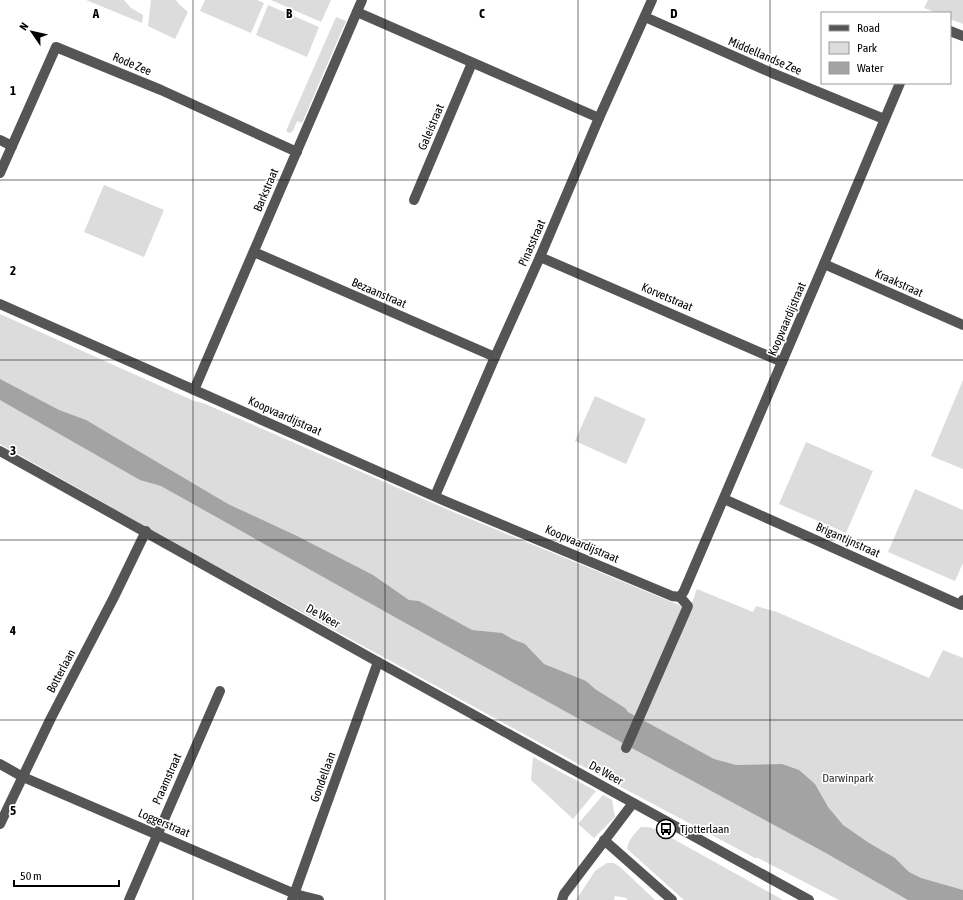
<svg xmlns="http://www.w3.org/2000/svg" width="963" height="900" viewBox="0 0 963 900" font-family="'Asap Condensed',sans-serif">
<style>
.green{fill:#dcdcdc}
.water{fill:#a3a3a3}
.lines{fill:none;stroke-linecap:round;stroke-linejoin:round}
.minor{stroke:#555;stroke-width:10}
.grid{fill:none;stroke:#000;stroke-width:1;stroke-opacity:0.55}
.labels{text-anchor:middle;dominant-baseline:central;stroke-width:3.5;stroke-linejoin:round;paint-order:stroke}
.street-label{font-size:12px;fill:#000;stroke:#fff}
.park-label{font-size:12px;fill:#333;stroke:#fff}
.poi-label{font-size:12px;fill:#000;stroke:#fff;text-anchor:start}
.grid-label{font-size:13px;text-anchor:middle;font-weight:bold;fill:#000;stroke:#fff;stroke-width:3.5;stroke-linejoin:round;paint-order:stroke}
</style>
<rect width="100%" height="100%" fill="#fff"/>
<g class="green">
<polygon points="86,0 124,0 131,8 143,15 142,23"/>
<polygon points="151,0 176,0 179,4 188,12 175,39 148,26"/>
<polygon points="205,0 257,0 264,3 251,33 200,11"/>
<polygon points="271,0 331,0 321,22"/>
<polygon points="928,0 963,0 963,24 950,19 950,13 937,13 924,8"/>
<polygon points="268,5 319,27 307,57 256,35"/>
<polygon points="336,17 346,21 302,123 297,121 293,131 289,133 286,131"/>
<polygon points="104,185 164,210 144,257 84,232"/>
<polygon points="0,314 194,401 203,403 451,511 684,607 691,605 697,589 753,612 756,606 777,612 929,678 943,650 963,658 963,900 839,900 758,858 755,858 604,778 173,542 0,444"/>
<polygon points="963,380 963,469 931,456"/>
<polygon points="595,396 646,419 626,464 575,441"/>
<polygon points="806,442 873,471 846,533 779,504"/>
<polygon points="915,489 963,510 963,563 955,581 888,552"/>
<polygon points="533,757 596,791 573,819 531,780"/>
<polygon points="603,795 612,800 615,817 594,838 578,824"/>
<path d="M641 827H649L659 831 783 900H684L627 849C629 839 634 834 641 827Z"/>
<polygon points="607,863 614,863 620,867 655,900 627,900 627,898 615,896 614,900 576,900 595,871"/>
</g>
<polygon class="water" points="0,379 59,410 86,420 228,504 297,536 373,575 409,600 419,601 472,630 502,633 512,639 525,644 544,664 586,681 595,689 625,708 628,712 714,759 736,765 782,764 799,770 815,784 828,807 843,825 869,843 895,858 909,872 921,878 963,890 963,900 908,900 824,852 630,747 400,620 161,486 140,480 0,400"/>
<g class="lines">
<g class="minor">
<polyline points="357,12 599,118"/>
<polyline points="645,17 772,73 884,119"/>
<polyline points="950,31 963,36"/>
<polyline points="0,140 12,146"/>
<polyline points="0,173 56,47 161,90 297,152"/>
<polyline points="414,200 472,63"/>
<polyline points="254,252 495,357"/>
<polyline points="540,257 782,362"/>
<polyline points="824,264 963,325"/>
<polyline points="0,304 445,501 672,596 680,597 684,591 824,264 900,83"/>
<polyline points="194,390 362,0"/>
<polyline points="0,451 378,662 809,900"/>
<polyline points="435,496 495,357 540,257 599,118 652,0"/>
<polyline points="724,499 961,605 963,600"/>
<polyline points="626,748 688,606 680,597"/>
<polyline points="0,764 23,777 295,894 319,900"/>
<polyline points="0,824 51,718 114,597 146,531"/>
<polyline points="604,840 672,900"/>
<polyline points="129,900 220,691"/>
<polyline points="292,900 378,662"/>
<polyline points="562,900 564,894 633,803"/>
</g>
</g>
<path class="grid" d="M193 0V900M385 0V900M578 0V900M770 0V900M0 180H963M0 360H963M0 540H963M0 720H963"/>
<defs>
<g id="bus-ring" transform="scale(1)"><circle r="9.5" fill="#fff" stroke="#000" stroke-width="1.5"/><path d="M-5-6H5V4H4V6H2V4H-2V6H-4V4H-5ZM-3.5-4V0h7V-4ZM-3.5 1.2v1.5H-2V1.2ZM2 1.2v1.5H3.5V1.2Z" fill="#000"/></g>
</defs>
<g fill-rule="evenodd">
<use href="#bus-ring" x="666" y="829"/>
</g>
<g class="labels">
<g class="street-label">
<text transform="translate(765 56) rotate(23)">Middellandse Zee</text>
<text transform="translate(132 64) rotate(23)">Rode Zee</text>
<text transform="translate(431 127) rotate(-67)">Galeistraat</text>
<text transform="translate(266 190) rotate(-67)">Barkstraat</text>
<text transform="translate(532 243) rotate(-66)">Pinasstraat</text>
<text transform="translate(899 283) rotate(24)">Kraakstraat</text>
<text transform="translate(379 293) rotate(23)">Bezaanstraat</text>
<text transform="translate(667 297) rotate(23)">Korvetstraat</text>
<text transform="translate(787 319) rotate(-67)">Koopvaardijstraat</text>
<text transform="translate(285 416) rotate(24)">Koopvaardijstraat</text>
<text transform="translate(848 540) rotate(24)">Brigantijnstraat</text>
<text transform="translate(582 544) rotate(23)">Koopvaardijstraat</text>
<text transform="translate(323 616) rotate(29)">De Weer</text>
<text transform="translate(61 671) rotate(-62)">Botterlaan</text>
<text transform="translate(606 773) rotate(29)">De Weer</text>
<text transform="translate(323 777) rotate(-70)">Gondellaan</text>
<text transform="translate(167 779) rotate(-66)">Praamstraat</text>
<text transform="translate(164 823) rotate(23)">Loggerstraat</text>
</g>
<g class="park-label">
<text x="848" y="778">Darwinpark</text>
</g>
<g class="poi-label">
<text x="680" y="829">Tjotterlaan</text>
</g>
</g>
<g class="grid-label">
<text x="96" y="18">A</text>
<text x="289" y="18">B</text>
<text x="482" y="18">C</text>
<text x="674" y="18">D</text>
<text x="13" y="95">1</text>
<text x="13" y="275">2</text>
<text x="13" y="455">3</text>
<text x="13" y="635">4</text>
<text x="13" y="815">5</text>
</g>
<rect x="821" y="12" width="130" height="72" fill="#ffffff" stroke="#999999"/>
<rect x="829" y="25" width="20" height="6" fill="#555555" stroke="#999999"/>
<text x="857" y="32" font-size="12" fill="#000000">Road</text>
<rect x="829" y="42" width="20" height="12" fill="#dcdcdc" stroke="#999999"/>
<text x="857" y="52" font-size="12" fill="#000000">Park</text>
<rect x="829" y="62" width="20" height="12" fill="#a3a3a3" stroke="#999999"/>
<text x="857" y="72" font-size="12" fill="#000000">Water</text>
<g transform="translate(32 32) rotate(304)" stroke="#ffffff" stroke-width="3" paint-order="stroke">
<path d="M0-3L7 15L0 10L-7 15Z" fill="#000000"/>
<text y="-6" font-size="11" font-weight="bold" text-anchor="middle" fill="#000000">N</text>
</g>
<path d="M14 880v6h105v-6" fill="none" stroke="#000000" stroke-width="2"/>
<text x="20" y="880" font-size="12" fill="#000000" stroke="#ffffff" stroke-width="3" paint-order="stroke">50 m</text>
</svg>
